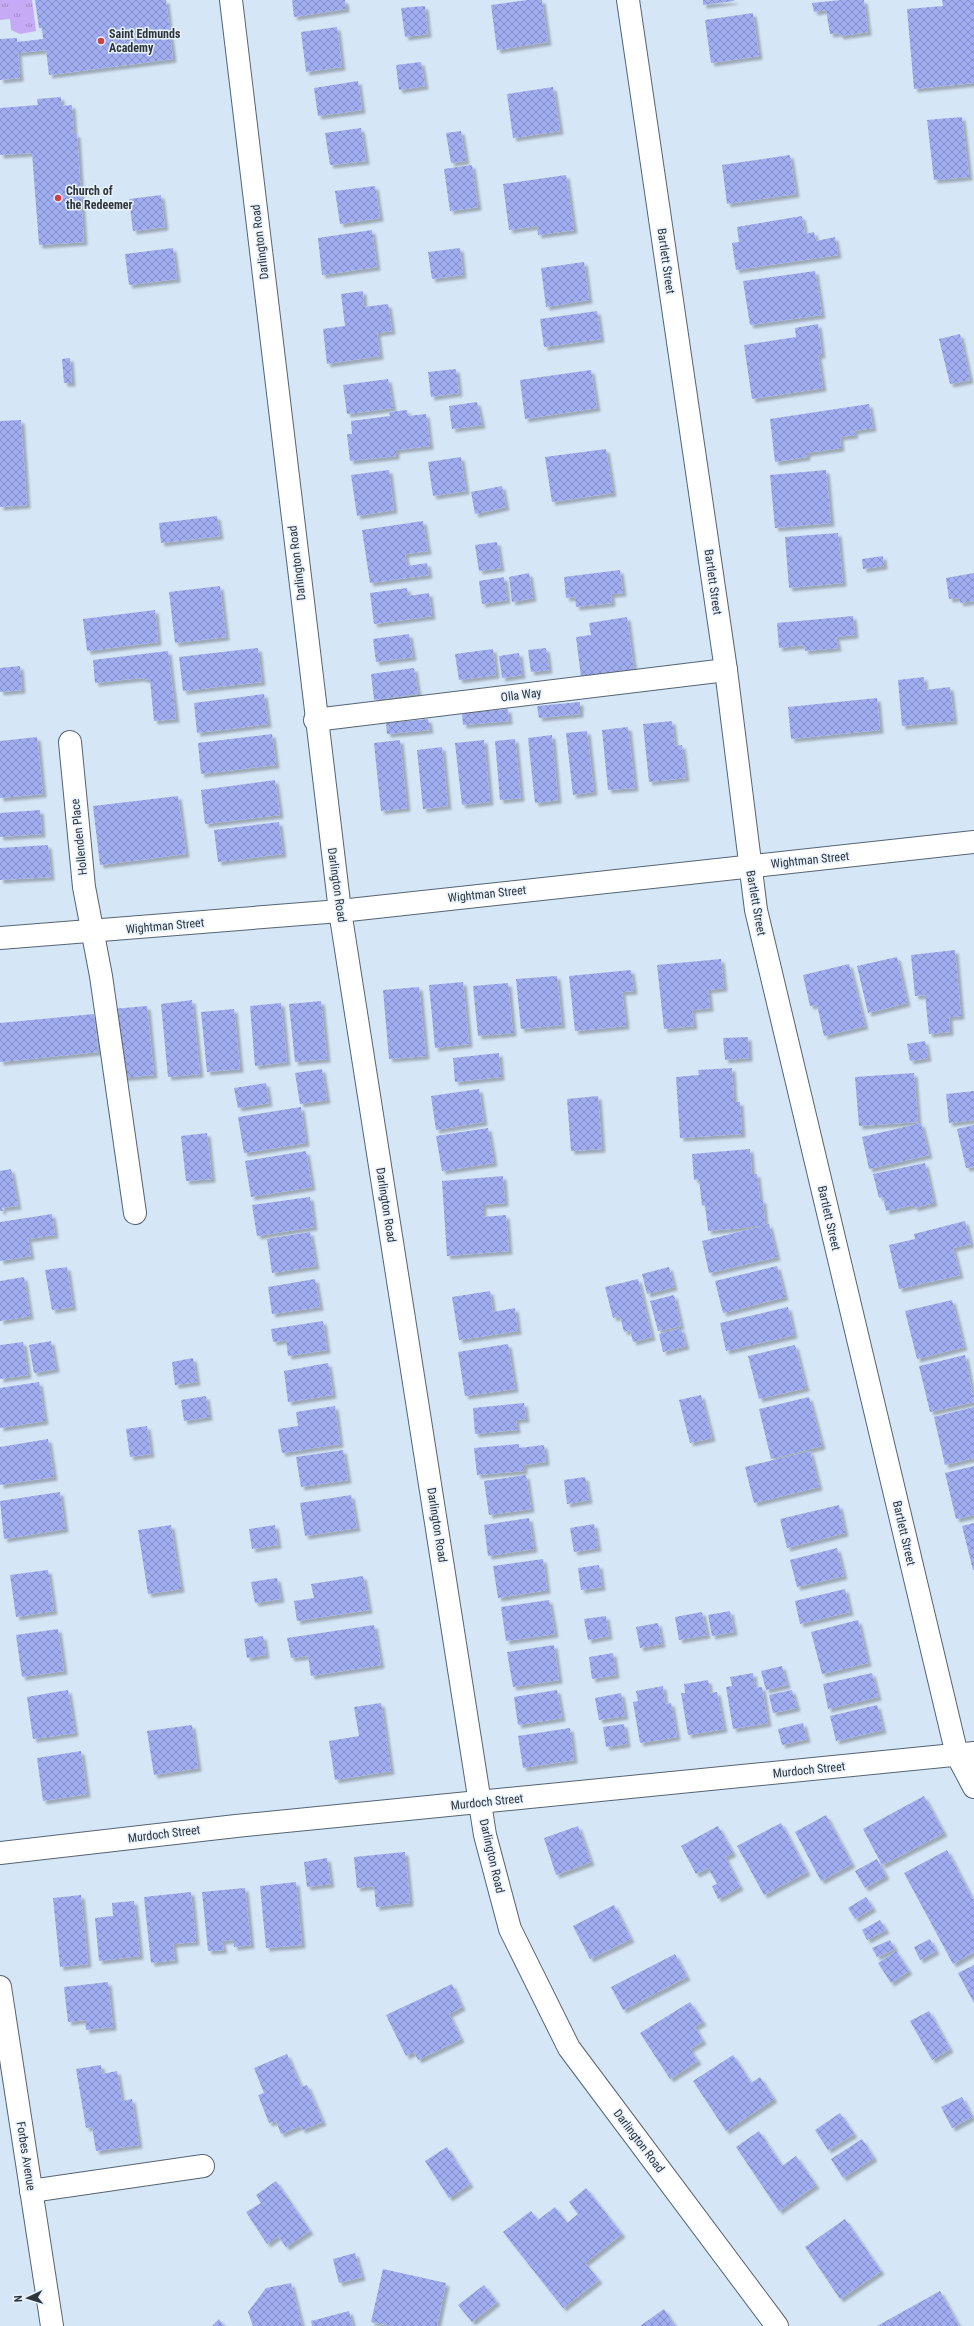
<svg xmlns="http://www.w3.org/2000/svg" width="974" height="2326" viewBox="0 0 974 2326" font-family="'Roboto Condensed',sans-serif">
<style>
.park{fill:url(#park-tufts)}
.building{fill:url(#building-cross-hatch);filter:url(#shadow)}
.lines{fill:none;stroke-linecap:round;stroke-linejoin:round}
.minor-casing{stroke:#556472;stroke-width:24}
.major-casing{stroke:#556472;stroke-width:24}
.minor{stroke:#fff;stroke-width:22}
.major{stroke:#fff;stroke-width:22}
.poi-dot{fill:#cf3f48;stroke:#e8f2fd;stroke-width:1.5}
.labels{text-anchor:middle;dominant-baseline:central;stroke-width:3;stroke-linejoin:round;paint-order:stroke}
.poi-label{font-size:12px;font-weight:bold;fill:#2d343a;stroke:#e8f2fd;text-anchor:start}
.street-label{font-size:12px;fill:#2d343a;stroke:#e8f2fd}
</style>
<defs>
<pattern id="park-tufts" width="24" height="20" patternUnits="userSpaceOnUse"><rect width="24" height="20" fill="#c6aaf5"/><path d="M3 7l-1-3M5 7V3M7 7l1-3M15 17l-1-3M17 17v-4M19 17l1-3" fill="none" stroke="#a18bc7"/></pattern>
<pattern id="building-cross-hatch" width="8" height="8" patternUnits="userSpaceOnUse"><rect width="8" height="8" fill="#a0aef1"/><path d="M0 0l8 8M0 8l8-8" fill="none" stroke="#838ec4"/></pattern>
<filter id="shadow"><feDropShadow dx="3.5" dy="3.5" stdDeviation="1" flood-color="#0004"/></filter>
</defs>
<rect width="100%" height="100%" fill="#d5e6f7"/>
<polygon class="park" points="0,0 32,0 36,31 20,34 11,30 10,19 0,20"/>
<g class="building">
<polygon points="35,0 166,0 173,59 49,75 46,50 18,53 20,78 0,80 0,39 17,38 17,42 43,39 42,28 39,28"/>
<polygon points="292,0 345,0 346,9 294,17"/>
<polygon points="527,0 542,0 548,42 497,50 491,5"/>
<polygon points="703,0 734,0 734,1 703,5"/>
<polygon points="841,0 864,0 868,32 840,36 839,33 830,34 826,10 814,12 812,3"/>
<polygon points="942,0 974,0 974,83 914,89 907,9 943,6"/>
<polygon points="425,6 428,34 405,37 401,8"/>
<polygon points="753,13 759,56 711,63 705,20"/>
<polygon points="337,27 342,67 306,72 301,32"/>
<polygon points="421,62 425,86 399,90 396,65"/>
<polygon points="358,81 362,110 318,116 314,88"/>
<polygon points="553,87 560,131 513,138 507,94"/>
<polygon points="61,97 61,106 72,105 74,134 77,134 84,242 39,245 32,153 0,155 0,108 38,105 37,99"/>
<polygon points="962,117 969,177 934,180 927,120"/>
<polygon points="361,128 366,161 330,165 325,133"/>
<polygon points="461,131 466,161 451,163 446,133"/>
<polygon points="790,155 796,194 727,204 722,165"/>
<polygon points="472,165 478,207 450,211 444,169"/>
<polygon points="566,175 574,230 538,235 537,226 509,230 503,184"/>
<polygon points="375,186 380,218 340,224 335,191"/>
<polygon points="161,195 165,227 133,231 129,199"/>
<polygon points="802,216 805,234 814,232 816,241 835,237 838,255 736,270 732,243 739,242 737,227"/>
<polygon points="372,230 377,267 322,275 318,238"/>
<polygon points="173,248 177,279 129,285 125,254"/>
<polygon points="460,248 463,275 432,279 428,252"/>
<polygon points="584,262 589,300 546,307 541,268"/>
<polygon points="815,271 822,315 750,325 743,281"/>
<polygon points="363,291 364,307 388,304 392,331 377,333 380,356 327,364 323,329 345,326 341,294"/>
<polygon points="597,311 601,339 544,347 540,319"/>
<polygon points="818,324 822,355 818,355 823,388 752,399 744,345 796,337 795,328"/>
<polygon points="960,334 970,380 950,384 939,339"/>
<polygon points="70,358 72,383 64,383 62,359"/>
<polygon points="456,369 459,393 431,397 428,372"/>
<polygon points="591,370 597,408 525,419 520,380"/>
<polygon points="388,379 393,408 347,414 343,385"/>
<polygon points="477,402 482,425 452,429 449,406"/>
<polygon points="869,404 873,428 854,431 855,435 840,437 841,448 807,453 807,457 775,462 770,419"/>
<polygon points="407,410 408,416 426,414 430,446 396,450 396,456 350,461 347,434 352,434 351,421 390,416 389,412"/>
<polygon points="21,420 27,505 0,507 0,421"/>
<polygon points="606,449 613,493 552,502 545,457"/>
<polygon points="461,457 466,491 433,496 428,462"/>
<polygon points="389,470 394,510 357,516 351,475"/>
<polygon points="826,470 831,523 775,528 770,475"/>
<polygon points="502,486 506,507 475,514 471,492"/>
<polygon points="217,516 220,536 161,543 159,523"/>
<polygon points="423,521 428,551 405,554 407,566 427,563 429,575 370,583 362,530"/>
<polygon points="838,533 843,583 789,588 785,537"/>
<polygon points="497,542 501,568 479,571 475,545"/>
<polygon points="883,556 884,566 863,569 862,559"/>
<polygon points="620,570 623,593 611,594 612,603 576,607 575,597 566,598 564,577"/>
<polygon points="529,573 533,598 512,602 509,577"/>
<polygon points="974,573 974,601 960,603 959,598 949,599 946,578"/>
<polygon points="504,577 507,600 482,604 479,581"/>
<polygon points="220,586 226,637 175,643 169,592"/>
<polygon points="407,588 408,596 429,593 432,616 374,624 370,593"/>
<polygon points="155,610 158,642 87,651 83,619"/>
<polygon points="853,616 855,635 836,637 838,648 805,651 804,645 779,648 777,623"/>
<polygon points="627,617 634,670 581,677 576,637 591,635 589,623"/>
<polygon points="409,634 413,657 376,662 373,639"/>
<polygon points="258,648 262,682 183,691 179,657"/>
<polygon points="546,648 549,670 531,672 528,650"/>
<polygon points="493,649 496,675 459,680 455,654"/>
<polygon points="168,651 176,719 154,721 150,680 140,678 95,683 93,660"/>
<polygon points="519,653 522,675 502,678 499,656"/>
<polygon points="20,666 22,690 0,692 0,668"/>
<polygon points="414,668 418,694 374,700 371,674"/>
<polygon points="924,677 925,690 950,687 954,721 902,726 898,680"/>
<polygon points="264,694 268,724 197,733 194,703"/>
<polygon points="877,698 880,730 791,739 788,707"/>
<polygon points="580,702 580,714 539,718 537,706"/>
<polygon points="508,709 509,721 463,725 462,713"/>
<polygon points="428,719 430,730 387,734 386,723"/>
<polygon points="672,721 675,746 682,745 686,778 649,782 643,724"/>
<polygon points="628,727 635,788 608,790 602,730"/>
<polygon points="587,731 594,792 573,795 566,733"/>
<polygon points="272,734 276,765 201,774 198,743"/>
<polygon points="552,735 558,800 535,803 528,738"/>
<polygon points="37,737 43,794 0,798 0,741"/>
<polygon points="515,739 521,798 500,800 495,741"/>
<polygon points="400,740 407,808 381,811 374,743"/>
<polygon points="484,740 490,802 462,805 455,743"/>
<polygon points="442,747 448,806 423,809 417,750"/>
<polygon points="275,780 280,815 205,824 201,790"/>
<polygon points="178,796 186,854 100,865 93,806"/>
<polygon points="40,810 42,834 0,837 0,813"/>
<polygon points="279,822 283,854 218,862 214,830"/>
<polygon points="48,845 51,877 0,880 0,848"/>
<polygon points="955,950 961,1016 949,1017 950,1032 929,1034 925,995 915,996 911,955"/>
<polygon points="897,957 907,1003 868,1013 857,966"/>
<polygon points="721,959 724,988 708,990 710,1008 692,1010 694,1026 664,1029 657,965"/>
<polygon points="849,964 865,1026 824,1036 817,1005 810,1006 803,975"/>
<polygon points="631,970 634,991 622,992 626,1026 575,1031 569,976"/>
<polygon points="557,976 562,1025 521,1029 516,979"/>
<polygon points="463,982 469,1044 435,1048 429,985"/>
<polygon points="508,983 513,1033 478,1036 473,986"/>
<polygon points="419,987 426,1056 389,1059 383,990"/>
<polygon points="192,1000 200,1074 168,1077 161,1004"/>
<polygon points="321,1001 327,1059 295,1062 289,1004"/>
<polygon points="281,1003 287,1062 255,1066 250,1006"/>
<polygon points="147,1006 154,1075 118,1078 112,1009"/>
<polygon points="234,1009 240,1069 207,1072 201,1012"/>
<polygon points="94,1014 98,1052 0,1062 0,1023"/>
<polygon points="748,1037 749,1058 725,1060 723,1038"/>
<polygon points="925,1041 928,1058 910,1061 907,1044"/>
<polygon points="499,1053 501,1077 455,1082 453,1058"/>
<polygon points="732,1068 734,1102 740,1102 742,1134 680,1138 676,1077 699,1075 698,1070"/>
<polygon points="322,1069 327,1100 300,1104 295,1073"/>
<polygon points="914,1073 918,1122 859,1126 855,1077"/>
<polygon points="266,1083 269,1103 238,1108 234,1088"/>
<polygon points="479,1089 484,1122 436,1130 431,1096"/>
<polygon points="974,1091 974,1120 949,1123 946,1094"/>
<polygon points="598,1096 602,1149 571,1151 567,1099"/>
<polygon points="301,1107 306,1143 244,1153 238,1117"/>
<polygon points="921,1123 929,1155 869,1169 862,1137"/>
<polygon points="974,1125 974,1167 966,1168 957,1129"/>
<polygon points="488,1128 494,1163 442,1171 436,1136"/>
<polygon points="207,1133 212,1179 186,1181 181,1136"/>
<polygon points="750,1149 752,1174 757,1174 760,1200 763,1200 765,1225 769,1224 777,1257 709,1273 702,1241 763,1226 708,1231 705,1205 702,1206 699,1179 694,1180 692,1154"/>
<polygon points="306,1151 312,1187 251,1197 245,1161"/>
<polygon points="925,1163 934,1203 914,1208 914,1205 886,1211 883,1197 879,1198 873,1174"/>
<polygon points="11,1169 18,1206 2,1208 3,1211 0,1211 0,1171"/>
<polygon points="503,1176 505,1203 483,1205 483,1217 506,1215 509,1251 447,1256 442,1181"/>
<polygon points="310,1197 314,1227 257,1236 252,1205"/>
<polygon points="52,1214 55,1235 28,1239 31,1256 0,1261 0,1222"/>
<polygon points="965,1221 971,1244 953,1248 960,1275 899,1289 889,1245 915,1239 914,1234"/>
<polygon points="310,1232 316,1266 272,1273 267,1239"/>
<polygon points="777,1266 785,1297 723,1313 715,1281"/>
<polygon points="67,1267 73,1307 52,1310 45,1270"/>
<polygon points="669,1267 674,1287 647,1294 642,1274"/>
<polygon points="24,1277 30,1316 0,1321 0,1281"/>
<polygon points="315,1279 320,1307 272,1314 268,1287"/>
<polygon points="638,1279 652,1337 633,1342 630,1330 624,1332 620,1316 613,1318 605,1287"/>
<polygon points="490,1291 493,1312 515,1308 518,1331 459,1340 452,1297"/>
<polygon points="674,1295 681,1326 658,1331 650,1301"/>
<polygon points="952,1300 964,1347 917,1359 905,1311"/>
<polygon points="788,1307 794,1335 726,1351 720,1323"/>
<polygon points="323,1321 327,1350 288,1356 286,1340 273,1342 271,1329"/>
<polygon points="681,1328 686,1346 663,1352 659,1334"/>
<polygon points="51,1341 56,1369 34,1373 29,1345"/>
<polygon points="23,1342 28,1375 0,1379 0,1345"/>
<polygon points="508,1344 515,1389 465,1396 458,1352"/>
<polygon points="795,1345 806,1388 759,1399 748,1356"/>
<polygon points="965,1355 974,1402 930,1412 919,1366"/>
<polygon points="193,1358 197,1382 175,1385 172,1362"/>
<polygon points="328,1363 333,1395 288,1402 284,1371"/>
<polygon points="39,1382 45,1421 0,1428 0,1388"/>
<polygon points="701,1395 712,1438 690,1443 679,1400"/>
<polygon points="206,1396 209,1417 184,1421 181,1400"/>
<polygon points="809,1397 822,1446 771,1459 759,1409"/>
<polygon points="524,1403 526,1419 516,1420 517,1430 475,1434 473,1408"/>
<polygon points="335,1406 340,1444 282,1453 278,1429 298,1426 296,1412"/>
<polygon points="974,1407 974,1458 945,1465 934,1417"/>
<polygon points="147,1426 151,1454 130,1457 126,1429"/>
<polygon points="48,1439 54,1477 0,1485 0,1447"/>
<polygon points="519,1444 519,1448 544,1445 546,1462 524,1465 524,1471 477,1475 474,1448"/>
<polygon points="343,1450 348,1480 301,1487 296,1457"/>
<polygon points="810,1451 819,1487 754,1503 745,1467"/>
<polygon points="974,1466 974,1515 956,1519 945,1473"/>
<polygon points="526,1475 531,1509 489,1515 484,1481"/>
<polygon points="585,1477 589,1500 567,1504 564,1480"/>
<polygon points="60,1492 65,1529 4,1539 0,1501"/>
<polygon points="351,1495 357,1528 305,1536 300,1503"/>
<polygon points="839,1505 845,1533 787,1548 780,1519"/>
<polygon points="529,1518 534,1549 488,1556 484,1525"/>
<polygon points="974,1523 974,1570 973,1570 962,1526"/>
<polygon points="594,1524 598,1548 574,1552 570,1528"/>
<polygon points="171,1525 181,1589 148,1594 138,1530"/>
<polygon points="275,1525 278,1545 252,1549 249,1529"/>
<polygon points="837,1548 844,1576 797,1587 790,1560"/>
<polygon points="543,1559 547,1590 498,1598 493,1566"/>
<polygon points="599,1565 602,1587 581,1590 578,1568"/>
<polygon points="48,1570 54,1611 16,1617 10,1575"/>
<polygon points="363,1576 369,1610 297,1621 294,1601 314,1598 311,1584"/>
<polygon points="277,1578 281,1599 255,1603 251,1582"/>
<polygon points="845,1589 850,1612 800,1624 795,1601"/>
<polygon points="549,1600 555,1634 506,1641 501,1607"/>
<polygon points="730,1611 734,1632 712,1636 708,1615"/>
<polygon points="702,1612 707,1635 679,1640 675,1617"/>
<polygon points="606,1616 609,1636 588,1640 584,1619"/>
<polygon points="858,1620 868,1663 822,1674 811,1632"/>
<polygon points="658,1623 662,1644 640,1648 636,1627"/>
<polygon points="374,1625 381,1665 311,1676 308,1656 291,1658 287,1638"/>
<polygon points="58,1629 64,1671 22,1677 16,1635"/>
<polygon points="263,1636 266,1655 247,1658 244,1639"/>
<polygon points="554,1645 559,1680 513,1687 507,1652"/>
<polygon points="613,1653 616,1675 592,1679 589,1657"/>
<polygon points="782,1666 787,1685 766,1690 761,1671"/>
<polygon points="753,1673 755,1688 762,1687 768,1723 733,1729 726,1687 732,1686 730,1677"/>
<polygon points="872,1673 878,1697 828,1709 823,1684"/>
<polygon points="708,1680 710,1693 717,1692 724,1729 688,1735 681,1693 685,1693 684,1684"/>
<polygon points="663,1686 665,1704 671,1703 677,1737 640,1743 633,1702 638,1701 636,1691"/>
<polygon points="68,1690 75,1733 33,1739 27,1697"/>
<polygon points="557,1690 562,1718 518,1725 514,1697"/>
<polygon points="792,1690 797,1708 773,1713 769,1695"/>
<polygon points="621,1693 625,1716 599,1720 595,1698"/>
<polygon points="381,1703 391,1771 335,1780 329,1741 359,1736 354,1707"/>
<polygon points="877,1705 883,1730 836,1741 830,1716"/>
<polygon points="803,1723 807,1739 782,1745 778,1729"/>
<polygon points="624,1724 627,1744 606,1747 603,1727"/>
<polygon points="192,1725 198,1768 154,1775 147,1731"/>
<polygon points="570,1728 574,1760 523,1768 518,1736"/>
<polygon points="81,1751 87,1794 43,1801 37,1758"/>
<polygon points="924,1796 944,1833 882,1865 863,1829"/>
<polygon points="826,1815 852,1864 821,1881 795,1832"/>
<polygon points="781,1823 807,1872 764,1895 737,1846"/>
<polygon points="578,1826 591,1862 556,1875 544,1838"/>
<polygon points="718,1826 733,1853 725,1857 740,1887 718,1899 712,1886 717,1884 708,1868 696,1874 681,1846"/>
<polygon points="947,1850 974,1902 974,1952 953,1964 904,1873"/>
<polygon points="405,1852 410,1903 376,1907 374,1886 357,1888 354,1857"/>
<polygon points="327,1858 331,1884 307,1887 304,1862"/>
<polygon points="877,1859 886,1876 865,1888 855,1871"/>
<polygon points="296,1882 302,1945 266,1948 260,1886"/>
<polygon points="245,1888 251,1945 234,1947 233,1940 222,1941 224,1950 208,1951 202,1892"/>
<polygon points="191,1892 196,1942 173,1944 175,1960 151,1963 144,1897"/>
<polygon points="81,1895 88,1964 60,1967 53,1898"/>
<polygon points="866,1897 873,1908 855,1919 848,1908"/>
<polygon points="134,1901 140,1956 99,1961 95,1918 113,1916 112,1903"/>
<polygon points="614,1905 631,1939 590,1959 573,1926"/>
<polygon points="880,1920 886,1930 867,1940 862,1930"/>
<polygon points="930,1939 936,1951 920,1960 914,1947"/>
<polygon points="890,1940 895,1949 877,1957 872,1948"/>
<polygon points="896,1951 909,1971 891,1983 878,1963"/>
<polygon points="675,1954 687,1977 623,2010 611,1987"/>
<polygon points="974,1965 974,2003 958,1973"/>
<polygon points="108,1982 113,2027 86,2030 85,2020 68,2022 64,1987"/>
<polygon points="452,1984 462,2007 449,2014 461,2039 418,2060 414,2052 406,2056 386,2015"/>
<polygon points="690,2002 703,2022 695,2027 703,2041 690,2049 698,2061 670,2079 640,2033"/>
<polygon points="929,2011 950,2049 932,2060 910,2021"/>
<polygon points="287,2054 301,2087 307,2085 323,2122 302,2130 300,2126 281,2134 276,2121 269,2123 258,2095 264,2093 254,2068"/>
<polygon points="733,2055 751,2083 760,2077 774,2099 726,2131 693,2081"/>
<polygon points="101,2065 102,2074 117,2071 122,2101 132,2099 139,2145 96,2151 92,2127 86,2128 76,2069"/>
<polygon points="962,2097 972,2117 952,2128 941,2107"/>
<polygon points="840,2113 854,2134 828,2150 815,2130"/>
<polygon points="759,2131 782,2166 796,2156 816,2185 779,2211 736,2147"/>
<polygon points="862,2139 874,2158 843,2178 831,2159"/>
<polygon points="447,2147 470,2184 449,2198 425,2161"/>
<polygon points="276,2181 310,2231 286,2247 278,2236 267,2244 246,2212 261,2203 256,2195"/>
<polygon points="586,2188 622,2234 585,2263 599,2280 563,2308 503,2232 531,2211 538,2220 555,2207 567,2223 578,2214 569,2202"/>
<polygon points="845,2219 881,2271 840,2299 805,2247"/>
<polygon points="355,2253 362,2277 339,2283 333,2259"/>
<polygon points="383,2269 446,2283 437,2326 392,2326 371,2322"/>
<polygon points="291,2283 302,2326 253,2326 248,2312 266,2288"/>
<polygon points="484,2285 497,2302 472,2322 458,2305"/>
<polygon points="940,2291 959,2326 877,2326"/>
<polygon points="664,2309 675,2326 640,2326"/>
<polygon points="349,2311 353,2326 312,2326 311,2321"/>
<polygon points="219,2319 224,2326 212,2326"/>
</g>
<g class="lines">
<g class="minor-casing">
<g id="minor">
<polyline points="231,0 340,911 485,1835 510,1929 569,2048 777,2326"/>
<polyline points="628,0 726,670 756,910 957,1755 974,1787"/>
<polyline points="315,720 726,670"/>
<polyline points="70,742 84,887 101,976 135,1213"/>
<polyline points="0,938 340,911 974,842"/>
<polyline points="0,1853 236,1826 974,1753"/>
<polyline points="31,2191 203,2166"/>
</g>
</g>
<g class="major-casing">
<polyline id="major" points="0,1987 52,2326"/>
</g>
<use href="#minor" class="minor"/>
<use href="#major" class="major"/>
</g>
<g class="poi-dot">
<circle cx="101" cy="41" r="4"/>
<circle cx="58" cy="198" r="4"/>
</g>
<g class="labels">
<g class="poi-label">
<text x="109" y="34">Saint Edmunds<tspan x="109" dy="14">Academy</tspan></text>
<text x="66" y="191">Church of<tspan x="66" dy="14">the Redeemer</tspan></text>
</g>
<g class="street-label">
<text transform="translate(260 242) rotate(-97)">Darlington Road</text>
<text transform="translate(666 261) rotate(82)">Bartlett Street</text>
<text transform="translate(297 563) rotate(-97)">Darlington Road</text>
<text transform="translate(713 582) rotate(82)">Bartlett Street</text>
<text transform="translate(521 695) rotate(-7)">Olla Way</text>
<text transform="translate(79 837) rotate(-96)">Hollenden Place</text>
<text transform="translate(810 860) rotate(-6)">Wightman Street</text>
<text transform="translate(337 885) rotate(82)">Darlington Road</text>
<text transform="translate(487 894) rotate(-6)">Wightman Street</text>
<text transform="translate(756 903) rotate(80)">Bartlett Street</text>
<text transform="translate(165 926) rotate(-5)">Wightman Street</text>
<text transform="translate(386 1205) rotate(81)">Darlington Road</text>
<text transform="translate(829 1218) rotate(77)">Bartlett Street</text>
<text transform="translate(437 1525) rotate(81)">Darlington Road</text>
<text transform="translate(904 1533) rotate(77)">Bartlett Street</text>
<text transform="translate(809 1770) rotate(-6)">Murdoch Street</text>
<text transform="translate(487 1802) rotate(-6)">Murdoch Street</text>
<text transform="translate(164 1834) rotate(-7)">Murdoch Street</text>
<text transform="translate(492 1856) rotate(77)">Darlington Road</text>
<text transform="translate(639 2141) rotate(53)">Darlington Road</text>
<text transform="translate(26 2156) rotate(81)">Forbes Avenue</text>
</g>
</g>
<g transform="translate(28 2298) rotate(266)" stroke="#e8f2fd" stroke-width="3" paint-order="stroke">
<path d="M0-3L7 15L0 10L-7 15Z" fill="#2d343a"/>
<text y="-6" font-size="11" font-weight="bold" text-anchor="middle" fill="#2d343a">N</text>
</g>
</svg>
